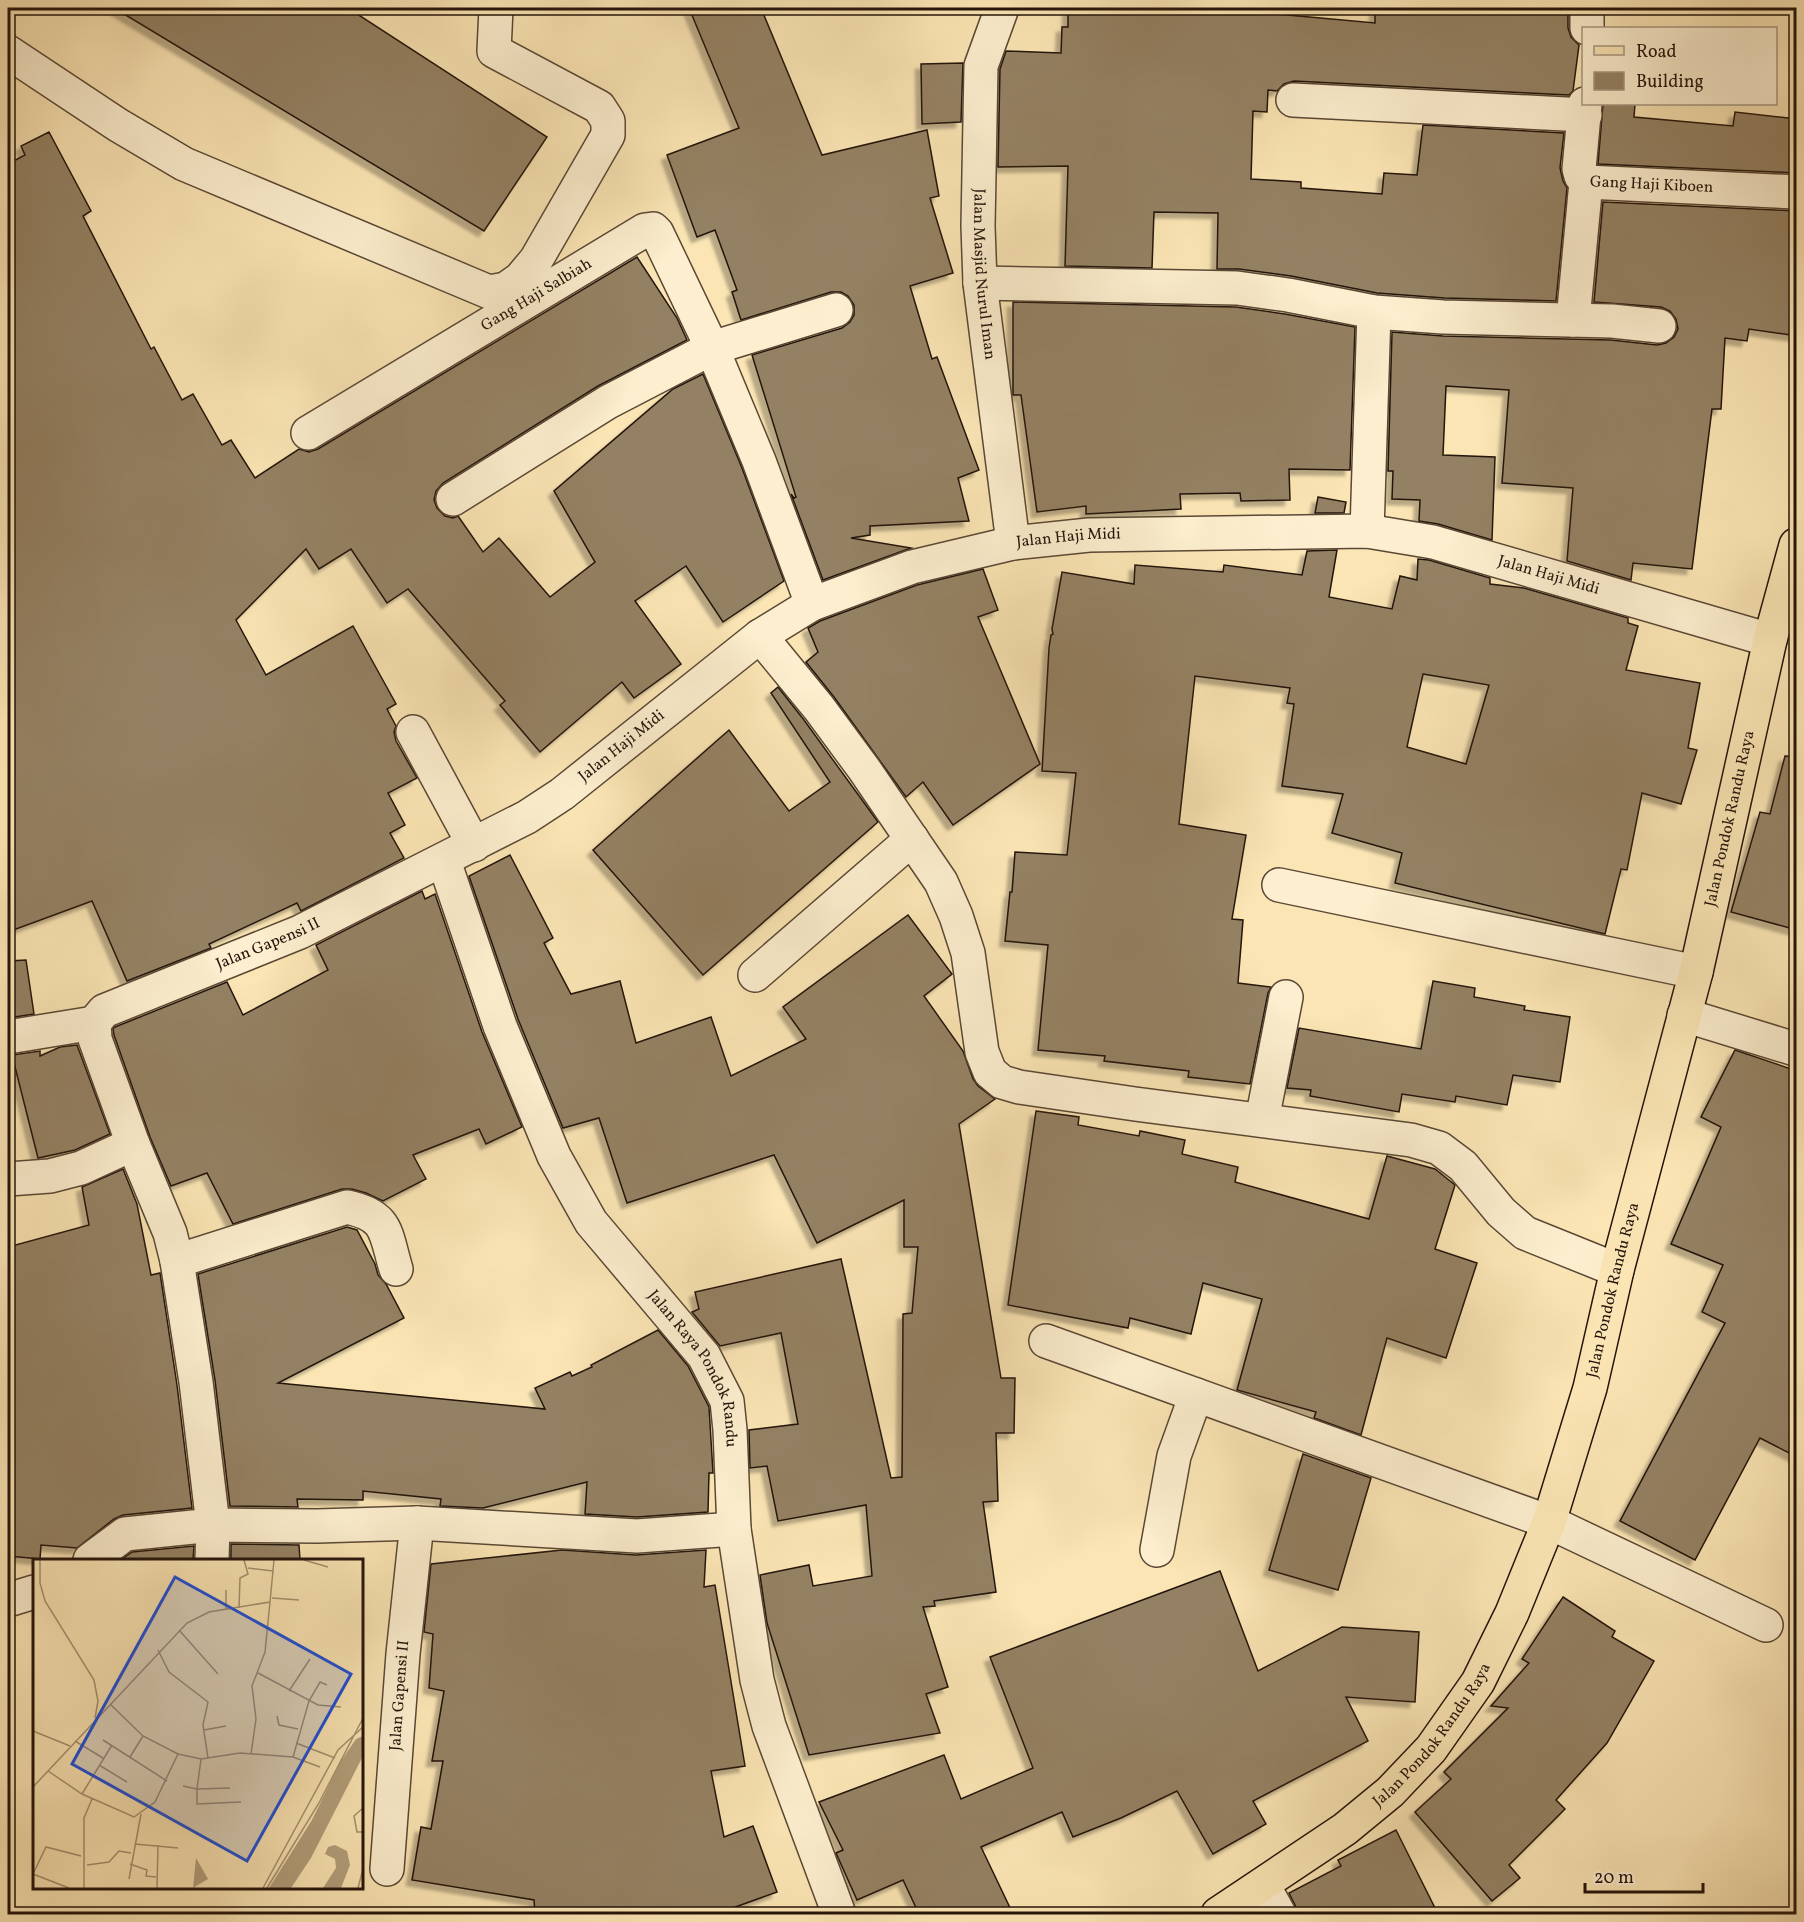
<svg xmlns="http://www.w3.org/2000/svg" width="1804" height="1922" viewBox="0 0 1804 1922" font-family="Vollkorn,serif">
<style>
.building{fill:#948163;stroke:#24140b;stroke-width:1.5;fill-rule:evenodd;filter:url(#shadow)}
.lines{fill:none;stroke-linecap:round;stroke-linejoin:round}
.minor-casing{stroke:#5a4835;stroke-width:36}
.major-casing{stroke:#24140b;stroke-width:36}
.minor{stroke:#fceece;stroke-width:33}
.major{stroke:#fbe5b4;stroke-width:33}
.labels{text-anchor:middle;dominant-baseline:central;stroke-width:4.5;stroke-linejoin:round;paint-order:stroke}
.street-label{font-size:16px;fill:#24140b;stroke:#fceece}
.inset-road{fill:none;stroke:#a59170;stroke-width:1.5}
.view{fill:#1d4ed8;fill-opacity:0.15;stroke:#1d4ed8;stroke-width:3}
.inset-edge{fill:none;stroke:#24140b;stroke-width:3}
</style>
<defs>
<filter id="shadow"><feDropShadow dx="-5.5" dy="5.5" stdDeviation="1.5" flood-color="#0004"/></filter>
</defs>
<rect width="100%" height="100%" fill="#fbe5b4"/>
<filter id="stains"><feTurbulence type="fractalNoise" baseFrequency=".00333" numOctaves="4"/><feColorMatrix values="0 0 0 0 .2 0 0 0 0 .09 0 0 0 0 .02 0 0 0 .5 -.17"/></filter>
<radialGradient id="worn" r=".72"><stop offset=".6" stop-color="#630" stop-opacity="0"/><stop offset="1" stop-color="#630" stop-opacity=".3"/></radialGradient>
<g class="building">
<polygon points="114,8 348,8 547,137 484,231"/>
<polygon points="689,8 761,8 822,155 927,130 939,196 930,198 953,273 910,286 932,359 937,357 979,470 958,478 969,521 870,526 870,535 851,538 911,548 823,580 791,494 794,498 796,497 752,355 842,328 850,322 854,315 854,305 848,296 841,292 831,292 741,320 732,292 737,290 715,230 697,237 667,155 739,128"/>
<polygon points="1068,8 1278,8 1277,14 1375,23 1375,8 1568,8 1568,28 1571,37 1579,45 1573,91 1569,95 1294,81 1284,84 1277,91 1268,90 1267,112 1253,111 1251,179 1301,182 1301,188 1382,194 1384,173 1417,175 1423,125 1564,133 1560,168 1563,181 1567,188 1556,301 1444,298 1377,293 1291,276 1239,269 1217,269 1218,213 1154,212 1152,268 1065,266 1068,166 998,167 1000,69 1006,51 1061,53 1062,27 1068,27"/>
<polygon points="963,63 961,122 922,124 921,64"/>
<polygon points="1603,104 1635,104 1634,117 1733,126 1735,112 1797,119 1797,173 1598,164"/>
<polygon points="49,132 91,211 83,216 151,349 154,347 182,400 193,394 222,445 231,440 255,478 299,449 309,452 318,449 637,257 677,318 687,340 598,386 443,483 436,491 434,500 437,508 445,516 453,518 458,516 483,552 499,538 550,597 595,562 554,491 673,389 703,374 742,468 784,581 723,622 686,566 635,601 681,664 634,698 622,682 540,752 500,705 505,701 408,589 387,603 351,549 319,569 306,549 236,620 266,675 353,626 396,704 387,709 396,726 394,732 396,741 417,778 388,793 405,825 390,833 404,858 301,911 297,903 209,944 211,948 127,981 92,901 8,932 8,164 25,155 21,146"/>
<polygon points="1603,202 1797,211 1797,336 1749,329 1747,341 1725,338 1721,409 1712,409 1692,569 1633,563 1631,580 1567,561 1573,488 1502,483 1509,390 1446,386 1443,455 1495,457 1492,540 1438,524 1419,521 1420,500 1392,499 1393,471 1388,471 1392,332 1443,336 1611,340 1657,345 1666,343 1674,337 1678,329 1676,319 1670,311 1661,307 1594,302"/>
<polygon points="1013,302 1236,307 1285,314 1355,327 1350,470 1289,469 1290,500 1241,501 1240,493 1180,494 1181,509 1086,514 1086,506 1037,512 1021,395 1013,395"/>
<polygon points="1318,497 1346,502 1344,513 1315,513"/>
<path d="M1337 550 1329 597 1392 609 1400 576 1417 580 1418 559 1429 560 1490 578V584L1524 588 1628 618V623L1638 626 1626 670 1700 683 1688 748 1697 750 1681 804 1642 793 1627 870 1621 869 1605 934 1395 883 1402 853 1332 833 1343 794 1282 786 1294 704 1287 703 1290 688 1195 676 1179 824 1246 835 1232 919 1243 920 1238 983 1271 987 1268 993 1250 1084 1188 1077 1189 1071 1104 1061 1105 1056 1038 1050 1048 945 1005 941 1010 892H1012L1015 852 1067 855 1076 773 1042 771 1049 648 1051 635 1053 634 1052 629 1062 572 1134 584 1135 565 1223 572 1224 565 1302 575 1307 551ZM1423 674 1489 685 1466 764 1407 747Z"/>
<polygon points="983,569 998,610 978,617 1040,764 953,825 923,782 906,797 834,697 806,662 818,652 808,628 820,621 917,585"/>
<polygon points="778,687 804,720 878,822 703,975 593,850 729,730 789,811 830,782 771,693"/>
<polygon points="1785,756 1797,757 1797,930 1731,912 1760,812 1770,814"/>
<polygon points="510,855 553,938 544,943 571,994 620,981 636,1043 711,1017 731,1076 806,1039 783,1007 908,915 952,974 924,996 963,1051 973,1079 978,1086 995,1099 959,1124 1001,1378 1015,1378 1014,1433 996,1433 998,1501 983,1502 996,1592 934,1601 935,1606 923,1607 948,1687 926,1694 940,1733 809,1755 767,1623 760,1575 809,1565 813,1586 872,1576 866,1505 778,1521 767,1466 750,1468 749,1430 798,1424 781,1333 720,1346 692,1312 699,1309 695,1292 841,1259 891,1478 902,1477 903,1314 912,1313 918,1247 904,1247 904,1200 817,1243 774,1155 627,1203 599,1118 563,1128 518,1019 469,876"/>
<polygon points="422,891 425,899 435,894 482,1032 522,1127 486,1144 479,1129 413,1155 426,1179 383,1201 366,1193 352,1189 342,1189 233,1224 207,1173 171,1186 150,1137 114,1035 113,1029 115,1027 227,982 243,1015 328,970 316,945"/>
<polygon points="26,960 34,1014 8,1018 8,961"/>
<polygon points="1433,981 1475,988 1474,997 1525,1006 1524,1010 1570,1017 1560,1082 1513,1075 1507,1105 1456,1096 1455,1102 1402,1094 1399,1112 1310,1096 1311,1090 1287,1088 1299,1028 1421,1049"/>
<polygon points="77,1045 110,1134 75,1150 38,1158 12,1055 40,1051 40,1056 60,1047"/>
<polygon points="1735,1050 1797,1071 1797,1457 1760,1438 1695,1560 1620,1521 1725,1323 1702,1312 1723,1265 1671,1244 1721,1127 1701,1117"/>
<polygon points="1036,1111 1079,1117 1078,1125 1139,1136 1140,1131 1185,1140 1182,1154 1238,1167 1235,1182 1369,1219 1387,1156 1435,1169 1455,1185 1435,1249 1477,1263 1446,1358 1387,1338 1361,1435 1314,1418 1316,1412 1237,1390 1262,1299 1203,1283 1191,1334 1130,1318 1128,1328 1008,1305"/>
<polygon points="123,1169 137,1204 151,1275 160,1273 177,1385 192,1508 123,1515 114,1519 77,1548 41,1545 40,1559 8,1556 10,1479 8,1479 8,1247 89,1225 82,1187"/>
<polygon points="347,1227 357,1230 375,1264 378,1275 386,1284 404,1318 278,1383 545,1409 535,1388 570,1372 572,1376 592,1367 591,1365 658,1330 688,1366 709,1407 713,1473 709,1473 708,1512 637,1517 585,1514 587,1482 483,1508 440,1506 441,1499 363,1491 363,1500 297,1499 298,1507 230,1506 215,1380 198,1274"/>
<polygon points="1303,1454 1371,1478 1338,1590 1269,1570"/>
<polygon points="231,1544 299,1545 300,1560 231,1560"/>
<polygon points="194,1546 193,1560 121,1560 132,1552"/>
<polygon points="562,1550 636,1555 706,1550 704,1587 715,1585 745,1766 711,1771 724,1837 753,1826 777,1892 716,1914 623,1914 622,1909 567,1914 535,1914 534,1900 412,1880 421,1827 431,1829 443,1761 432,1761 444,1691 429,1688 433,1634 424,1632 431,1564"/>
<polygon points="1220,1571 1258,1671 1342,1627 1419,1632 1415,1702 1346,1697 1368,1741 1253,1801 1266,1824 1213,1854 1177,1791 1121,1818 1073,1837 1062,1812 981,1847 1013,1914 919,1914 903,1880 857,1900 836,1853 843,1850 819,1802 944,1755 961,1799 1033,1768 990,1657"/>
<polygon points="1563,1597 1615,1631 1612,1637 1654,1661 1607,1743 1556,1800 1565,1809 1509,1865 1520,1878 1492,1901 1415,1812 1451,1779 1444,1772 1508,1708 1491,1706 1529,1663 1522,1659"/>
<polygon points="1396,1830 1438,1914 1298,1914 1295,1905 1289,1893 1341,1866 1338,1860"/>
</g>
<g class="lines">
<g class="minor-casing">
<g id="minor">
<path id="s1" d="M1002 8 981 66 978 226 980 283 1013 543"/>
<polyline points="1587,28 1587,8"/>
<polyline points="8,52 118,125 184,164 489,292 506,289 520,279 536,260 608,135 608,121 599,107 494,51 496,8"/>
<polyline points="1293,100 1585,115"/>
<path id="s2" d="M1585 104 1579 169 1581 176 1586 182 1796 192"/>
<polyline points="980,283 1237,288 1288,295 1374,312 1443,317 1612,321 1659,326"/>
<polyline points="1573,320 1586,182"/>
<path id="s3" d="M308 433 645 230 653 229 657 233 712 348 836 310"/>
<polyline points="453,499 608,402 712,348 759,461 812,604"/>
<polyline points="1367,531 1374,312"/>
<polyline points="760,636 819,708 864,769 941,882 956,916 968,953 982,1052 990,1072 1002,1082 1019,1087 1135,1104 1411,1140 1439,1148 1463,1166 1501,1212 1525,1233 1617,1270"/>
<polyline points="413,732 474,845"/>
<path id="s4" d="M444 861 500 1026 554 1156 591 1222 704 1356 727 1401 730 1430 734 1529 757 1680 769 1726 839 1914"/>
<polyline points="1279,885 1696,972"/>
<polyline points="755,975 912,839"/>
<polyline points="1684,1015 1795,1049"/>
<polyline points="94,1023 95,1039 133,1144 170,1233 177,1261 196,1382 213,1525 212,1560"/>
<path id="s5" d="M8 1037 94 1023 104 1011 300 932 527 817 562 794 760 636 812 604 912 567 1013 543 1089 535 1367 531 1433 542 1770 640"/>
<polyline points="1262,1120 1286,997"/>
<polyline points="8,1179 50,1176 81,1168 133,1144"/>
<path d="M177 1261 347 1207C389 1216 385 1233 396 1269"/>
<polyline points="1046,1341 1549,1522 1766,1625"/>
<polyline points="1157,1550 1174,1456 1196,1395"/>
<polyline points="90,1560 125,1534 213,1525 317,1526 417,1523 637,1536 734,1529"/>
<polyline points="8,1600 34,1592"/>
<path id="s6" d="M387 1869 403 1654 417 1523"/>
<polyline points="1263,1885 1279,1914"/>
</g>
</g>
<g class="major-casing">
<g id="major">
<path id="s7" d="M1218 1914 1345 1829 1390 1792 1431 1749 1478 1682 1512 1613 1549 1522 1590 1388 1617 1270 1696 972 1770 640 1796 545"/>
</g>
</g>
<use href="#minor" class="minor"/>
<use href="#major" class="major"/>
</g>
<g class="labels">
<g class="street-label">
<text stroke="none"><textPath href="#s2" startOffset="146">Gang Haji Kiboen</textPath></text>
<text stroke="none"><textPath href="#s1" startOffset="270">Jalan Masjid Nurul Iman</textPath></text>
<text stroke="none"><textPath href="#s3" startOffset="267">Gang Haji Salbiah</textPath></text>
<text stroke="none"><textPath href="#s5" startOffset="1191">Jalan Haji Midi</textPath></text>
<text stroke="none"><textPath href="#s5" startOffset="1677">Jalan Haji Midi</textPath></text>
<text stroke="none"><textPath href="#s5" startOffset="687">Jalan Haji Midi</textPath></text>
<text stroke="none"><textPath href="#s7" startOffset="1254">Jalan Pondok Randu Raya</textPath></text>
<text stroke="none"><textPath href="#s5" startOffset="280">Jalan Gapensi II</textPath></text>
<text stroke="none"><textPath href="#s7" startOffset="768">Jalan Pondok Randu Raya</textPath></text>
<text stroke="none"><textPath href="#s4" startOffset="573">Jalan Raya Pondok Randu</textPath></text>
<text stroke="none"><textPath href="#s6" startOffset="174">Jalan Gapensi II</textPath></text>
<text stroke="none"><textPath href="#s7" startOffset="282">Jalan Pondok Randu Raya</textPath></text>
</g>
</g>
<g transform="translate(33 1559)">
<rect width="330" height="330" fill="#fbe5b4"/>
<path d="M330 177V197L278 299 258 329H236L279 261 308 202 323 180ZM302 286 314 292 317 306 308 329H290L303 309 302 300 292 295 295 288ZM163 299 175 320 160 329Z" fill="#b29e7b"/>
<path class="inset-road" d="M7 1V24L12 42 61 121 65 142 62 159M271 1 295 8M215 9 240 12M239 39 266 41M206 49 207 19 215 15 211 1M193 51V31M146 71 185 115M125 91 136 113 175 143 170 166 175 199M225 114 285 146 308 148M256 132 277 100M77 145 110 177 145 195 168 200 207 194 260 198 287 208M244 157 246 166 265 170M171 171 193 167M0 172 37 187M70 181 134 222M42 182 70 199M263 184 302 199M218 195 223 160 219 127 232 93 237 43M97 198 110 177M260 198 276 142 287 123 294 126M168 200 164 230 197 229M66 206 94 223M15 212 49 235 101 258 122 243 145 195M150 227 164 230V245L208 243M0 228 154 64 176 53 237 43 241 1M49 235 79 186M330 249 321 257 324 273H330M102 285 145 289M97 305 114 311 113 317 123 318M54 306 76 303 86 292 98 294M96 320 108 255M36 329 0 315 13 288 48 297M51 329V259L59 240M124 329 125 286M230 329 305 191 330 168M234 329 286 244 330 159M325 329 330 310"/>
<path class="view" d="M142 18 318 115 214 302 39 205Z"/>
<rect width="330" height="330" class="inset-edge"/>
</g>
<rect width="1804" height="1922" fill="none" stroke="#fbe5b4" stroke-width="30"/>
<rect x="9" y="9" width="1786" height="1904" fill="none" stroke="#24140b" stroke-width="3"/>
<rect x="15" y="15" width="1774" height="1892" fill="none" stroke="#24140b" stroke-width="1.5"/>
<rect x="1582" y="27" width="195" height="78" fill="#fceece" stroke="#a69780" stroke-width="1.5"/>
<rect x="1594" y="46" width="30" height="9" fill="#fbe5b4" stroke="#a69780" stroke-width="1.5"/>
<text x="1636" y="57" font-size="18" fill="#24140b">Road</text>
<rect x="1594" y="72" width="30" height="18" fill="#948163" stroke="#a69780" stroke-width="1.5"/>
<text x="1636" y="87" font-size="18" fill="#24140b">Building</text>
<path d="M1585 1883v9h118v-9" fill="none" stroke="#24140b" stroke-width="3"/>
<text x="1594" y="1883" font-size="18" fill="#24140b" stroke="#fceece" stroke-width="4.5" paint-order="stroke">20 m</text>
<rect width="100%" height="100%" filter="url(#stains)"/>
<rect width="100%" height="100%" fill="url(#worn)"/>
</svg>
